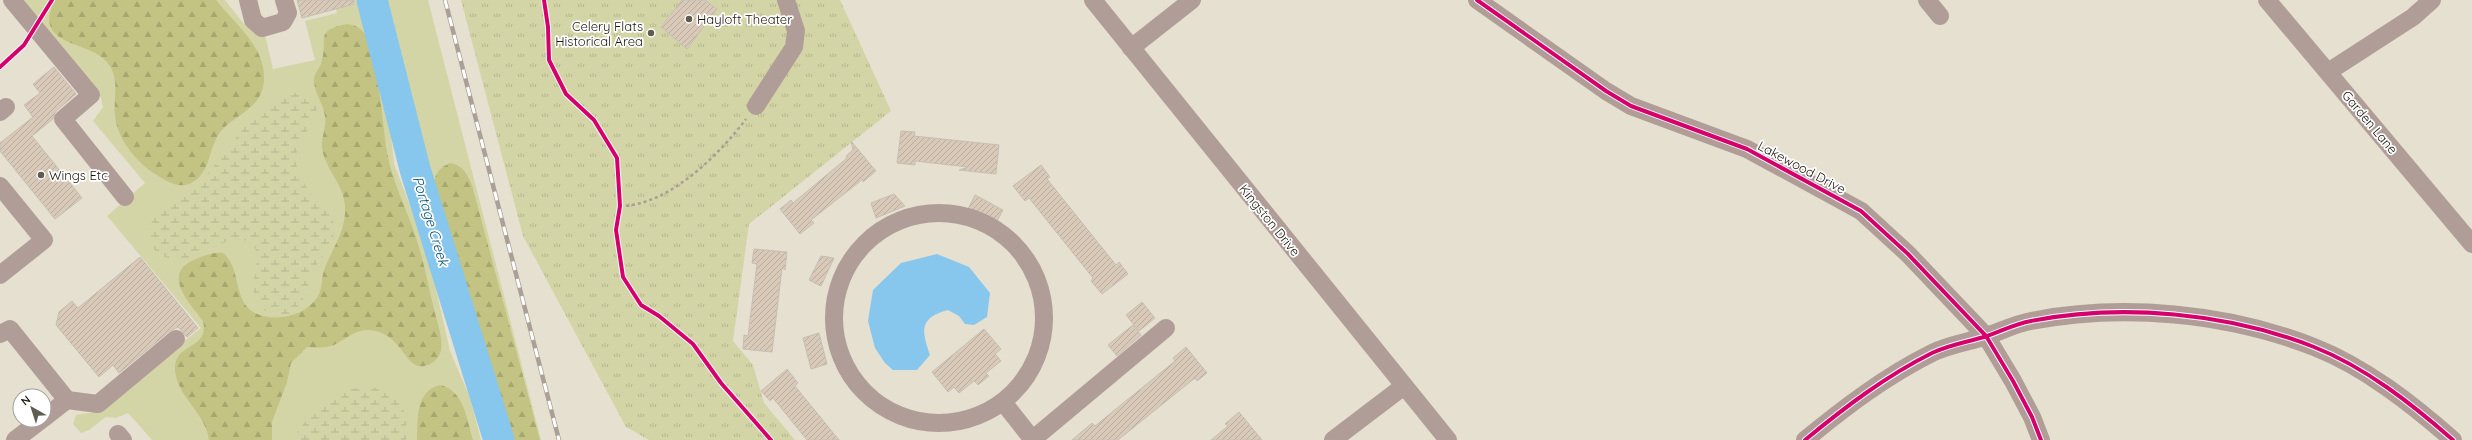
<svg xmlns="http://www.w3.org/2000/svg" width="2472" height="440" viewBox="0 0 2472 440" font-family="Quicksand,sans-serif">
<style>
.grass{fill:#d4d5a6}
.forest{fill:url(#forest-firs)}
.wetland{fill:url(#wetland-marsh)}
.park{fill:url(#park-tufts)}
.water{fill:#87c7ee}
.lines{fill:none;stroke-linecap:round;stroke-linejoin:round}
.river{stroke:#87c7ee;stroke-width:31}
.building{fill:url(#building-hatch);stroke:#c6bfb4}
.path{stroke:#aa9e95;stroke-width:2.5;stroke-dasharray:3 3;stroke-linecap:butt}
.minor{stroke:#b19d97;stroke-width:18}
.rail-casing{stroke:#aaa097;stroke-width:4.5}
.rail{stroke:#fff;stroke-width:3;stroke-dasharray:9;stroke-linecap:butt}
.cycleway-casing{stroke:#fff;stroke-width:6}
.cycleway{stroke:#d6006c;stroke-width:4}
.poi-dot{fill:#605c50;stroke:#fff;stroke-width:1.5}
.labels{text-anchor:middle;dominant-baseline:central;stroke-width:3.5;stroke-linejoin:round;paint-order:stroke}
.poi-label{font-size:13px;fill:#18150b;stroke:#fff;text-anchor:start}
.street-label{font-size:13px;fill:#18150b;stroke:#fff}
.water-label{font-size:14px;font-style:italic;fill:#09537c;stroke:#fff}
</style>
<defs>
<pattern id="forest-firs" width="22" height="20" patternUnits="userSpaceOnUse"><rect width="22" height="20" fill="#c3c383"/><path d="M5 1l3.5 6h-7zM16 11l3.5 6h-7z" fill="#a7a770"/></pattern>
<pattern id="wetland-marsh" width="20" height="14" patternUnits="userSpaceOnUse"><rect width="20" height="14" fill="#d4d5a6"/><path d="M1 5h8M5 5V1M11 12h8M15 12V8" fill="none" stroke="#b5b68e"/></pattern>
<pattern id="park-tufts" width="24" height="20" patternUnits="userSpaceOnUse"><rect width="24" height="20" fill="#d4d5a6"/><path d="M3 7l-1-3M5 7V3M7 7l1-3M15 17l-1-3M17 17v-4M19 17l1-3" fill="none" stroke="#b5b68e"/></pattern>
<pattern id="building-hatch" width="6" height="6" patternUnits="userSpaceOnUse"><rect width="6" height="6" fill="#d8c9b8"/><path d="M-1 1l2-2M0 6l6-6M5 7l2-2" fill="none" stroke="#b9ac9d"/></pattern>
</defs>
<rect width="100%" height="100%" fill="#e5e0d0"/>
<g class="grass">
<polygon points="24,0 225,0 243,23 265,35 273,69 315,60 305,21 337,13 334,0 356,0 369,23 378,54 389,115 394,164 427,250 450,351 470,398 481,440 152,440 128,413 116,418 106,417 89,430 81,433 73,424 76,415 95,412 201,328 107,216 145,183 93,121 103,107 99,91 29,9"/>
<polygon points="383,0 428,0 541,440 507,440 421,162"/>
</g>
<g class="forest">
<path d="M55 0H216C235 24 266 47 264 81 262 108 237 113 222 130 208 145 212 173 191 183 178 190 163 179 152 172 135 160 117 138 115 116 113 97 121 77 106 61 88 41 31 46 55 0Z"/>
<path d="M347 24C356 25 364 29 367 39 379 69 382 119 387 152 392 182 407 209 416 238 424 261 428 285 434 309 437 322 443 337 441 351 439 358 432 365 424 366 404 370 403 331 367 330 354 330 345 340 334 345 326 348 316 348 307 347L291 363 287 382 272 422V440H209C206 413 176 396 175 369 174 342 210 350 203 321 189 302 160 273 196 259 205 255 213 252 223 253 242 268 232 301 255 313 275 323 308 316 319 294 323 285 321 275 326 265 334 246 346 230 345 208 345 187 328 172 323 153 319 140 327 129 325 117 324 105 315 94 314 82 313 73 321 68 322 60 328 37 314 31 347 24Z"/>
<path d="M450 163C463 165 467 174 472 185L540 440H511L434 185C435 173 439 168 450 163Z"/>
<path d="M440 385C464 390 467 420 473 440H417C418 419 415 391 440 385Z"/>
</g>
<g class="wetland">
<path d="M301 92C342 107 288 139 297 166 301 177 305 187 313 196 320 204 330 209 333 220 340 241 322 253 314 270 306 287 303 321 274 314 231 303 274 250 247 241 225 234 203 258 181 259 170 260 160 257 153 248 131 219 188 194 204 177 236 146 251 99 301 92Z"/>
<path d="M362 387C400 387 408 405 406 440H293C307 414 333 391 362 387Z"/>
</g>
<polygon class="park" points="461,0 840,0 891,111 749,224 733,341 753,365 764,403 795,440 649,440 626,427 523,236"/>
<path class="water" d="M937 254 969 267 990 293 987 317 974 325 965 324 959 316 948 310C918 318 922 331 930 355L917 370H893L885 363 875 348 868 321 873 290 901 263Z"/>
<g class="lines">
<polyline class="river" points="372,0 415,169 499,440"/>
</g>
<g class="building">
<polygon points="297,0 354,0 354,4 302,18"/>
<polygon points="682,0 705,0 717,9 687,49 661,27"/>
<polygon points="54,67 76,94 56,111 53,119 32,136 82,198 55,219 0,151 0,143 33,117 24,105 40,93 33,84"/>
<polygon points="901,131 915,132 914,136 999,145 996,174 959,170 968,167 915,161 915,165 897,163"/>
<polygon points="851,141 876,171 863,182 863,179 811,220 814,223 800,234 780,209 791,200 793,203 847,158 846,156 853,150"/>
<polygon points="1041,165 1050,177 1047,179 1116,265 1119,262 1128,274 1102,294 1091,281 1093,278 1029,198 1025,201 1013,186"/>
<polygon points="894,194 905,206 876,218 871,203"/>
<polygon points="975,195 1003,210 996,223 968,209"/>
<polygon points="754,249 787,252 785,270 782,268 772,352 743,349 744,335 748,336 757,264 752,263"/>
<polygon points="821,256 834,258 821,286 809,280"/>
<polygon points="140,257 198,328 187,337 178,327 170,331 119,373 113,365 99,377 56,325 59,312 72,301 78,308"/>
<polygon points="1142,302 1155,318 1139,331 1126,315"/>
<polygon points="1133,325 1141,335 1117,356 1108,345"/>
<polygon points="984,329 1001,349 995,354 1001,361 986,373 989,376 978,385 974,381 959,393 954,387 948,392 932,372"/>
<polygon points="819,333 827,364 811,369 803,338"/>
<polygon points="1186,347 1207,373 1197,381 1195,378 1118,440 1072,440 1092,423 1095,426 1175,361 1173,358"/>
<polygon points="787,369 798,383 795,386 839,440 807,440 773,398 770,401 761,391"/>
<polygon points="1239,412 1262,440 1211,440 1228,426 1225,424"/>
</g>
<g class="lines">
<path class="path" d="M620 206C668 206 719 155 746 119"/>
<g class="minor">
<polyline points="12,0 91,95 63,119 125,197"/>
<polyline points="248,0 253,20 262,28 283,22 288,13 284,0"/>
<polyline points="1093,0 1448,440"/>
<polyline points="1477,0 1606,91 1631,106 1747,149 1861,211 1908,254 1986,336 2013,381 2032,417 2041,440"/>
<polyline points="1927,0 1940,16"/>
<polyline points="2267,0 2472,244"/>
<polyline points="1131,48 1192,0"/>
<polyline points="2328,72 2413,17 2432,0"/>
<polyline points="756,106 794,47 796,31 786,0"/>
<polyline points="0,112 6,107"/>
<polyline points="0,186 44,240 0,275"/>
<circle cx="939" cy="318" r="105"/>
<polyline points="0,334 10,329 67,400 44,418"/>
<polyline points="67,400 98,404 176,339"/>
<polyline points="1003,402 1033,440"/>
<polyline points="118,434 123,440"/>
<polyline points="15,440 41,420"/>
<polyline points="1032,440 1166,328"/>
<polyline points="1333,440 1404,386"/>
<path d="M1805 440C1845 407 1886 376 1932 353 1948 345 1967 342 1984 337 2000 332 2014 324 2031 321 2122 303 2228 313 2314 347 2365 367 2412 404 2453 440"/>
</g>
<g class="rail-casing">
<polyline id="rail" points="445,0 559,440"/>
</g>
<use href="#rail" class="rail"/>
<g class="cycleway-casing">
<g id="cycleway">
<polyline points="544,0 548,27 549,60 566,94 594,120 617,158 620,206 616,230 623,277 641,305 659,316 693,344 721,383 771,440"/>
<polyline points="1477,0 1606,91 1631,106 1747,149 1861,211 1908,254 1986,336 2013,381 2032,417 2041,440"/>
<polyline points="0,67 24,45 52,0"/>
<path d="M1805 440C1845 407 1886 376 1932 353 1948 345 1967 342 1984 337 2000 332 2014 324 2031 321 2122 303 2228 313 2314 347 2365 367 2412 404 2453 440"/>
</g>
</g>
<use href="#cycleway" class="cycleway"/>
</g>
<g class="poi-dot">
<circle cx="689" cy="19" r="4"/>
<circle cx="651" cy="33" r="4"/>
<circle cx="41" cy="175" r="4"/>
</g>
<g class="labels">
<g class="poi-label">
<text x="697" y="19">Hayloft Theater</text>
<text x="643" y="26" text-anchor="end">Celery Flats<tspan x="643" dy="15">Historical Area</tspan></text>
<text x="49" y="175">Wings Etc</text>
</g>
<g class="street-label">
<text transform="translate(2370 122) rotate(50)">Garden Lane</text>
<text transform="translate(1802 167) rotate(28)">Lakewood Drive</text>
<text transform="translate(1270 220) rotate(51)">Kingston Drive</text>
</g>
<g class="water-label">
<text transform="translate(431 221) rotate(73)">Portage Creek</text>
</g>
</g>
<g transform="translate(32 408) rotate(321)"><circle r="19" fill="#ffffff" stroke="#a3a19d"/>
<path d="M0-3L7 15L0 10L-7 15Z" fill="#605c50"/>
<text y="-6" font-size="11" font-weight="bold" text-anchor="middle" fill="#18150b">N</text>
</g>
</svg>
